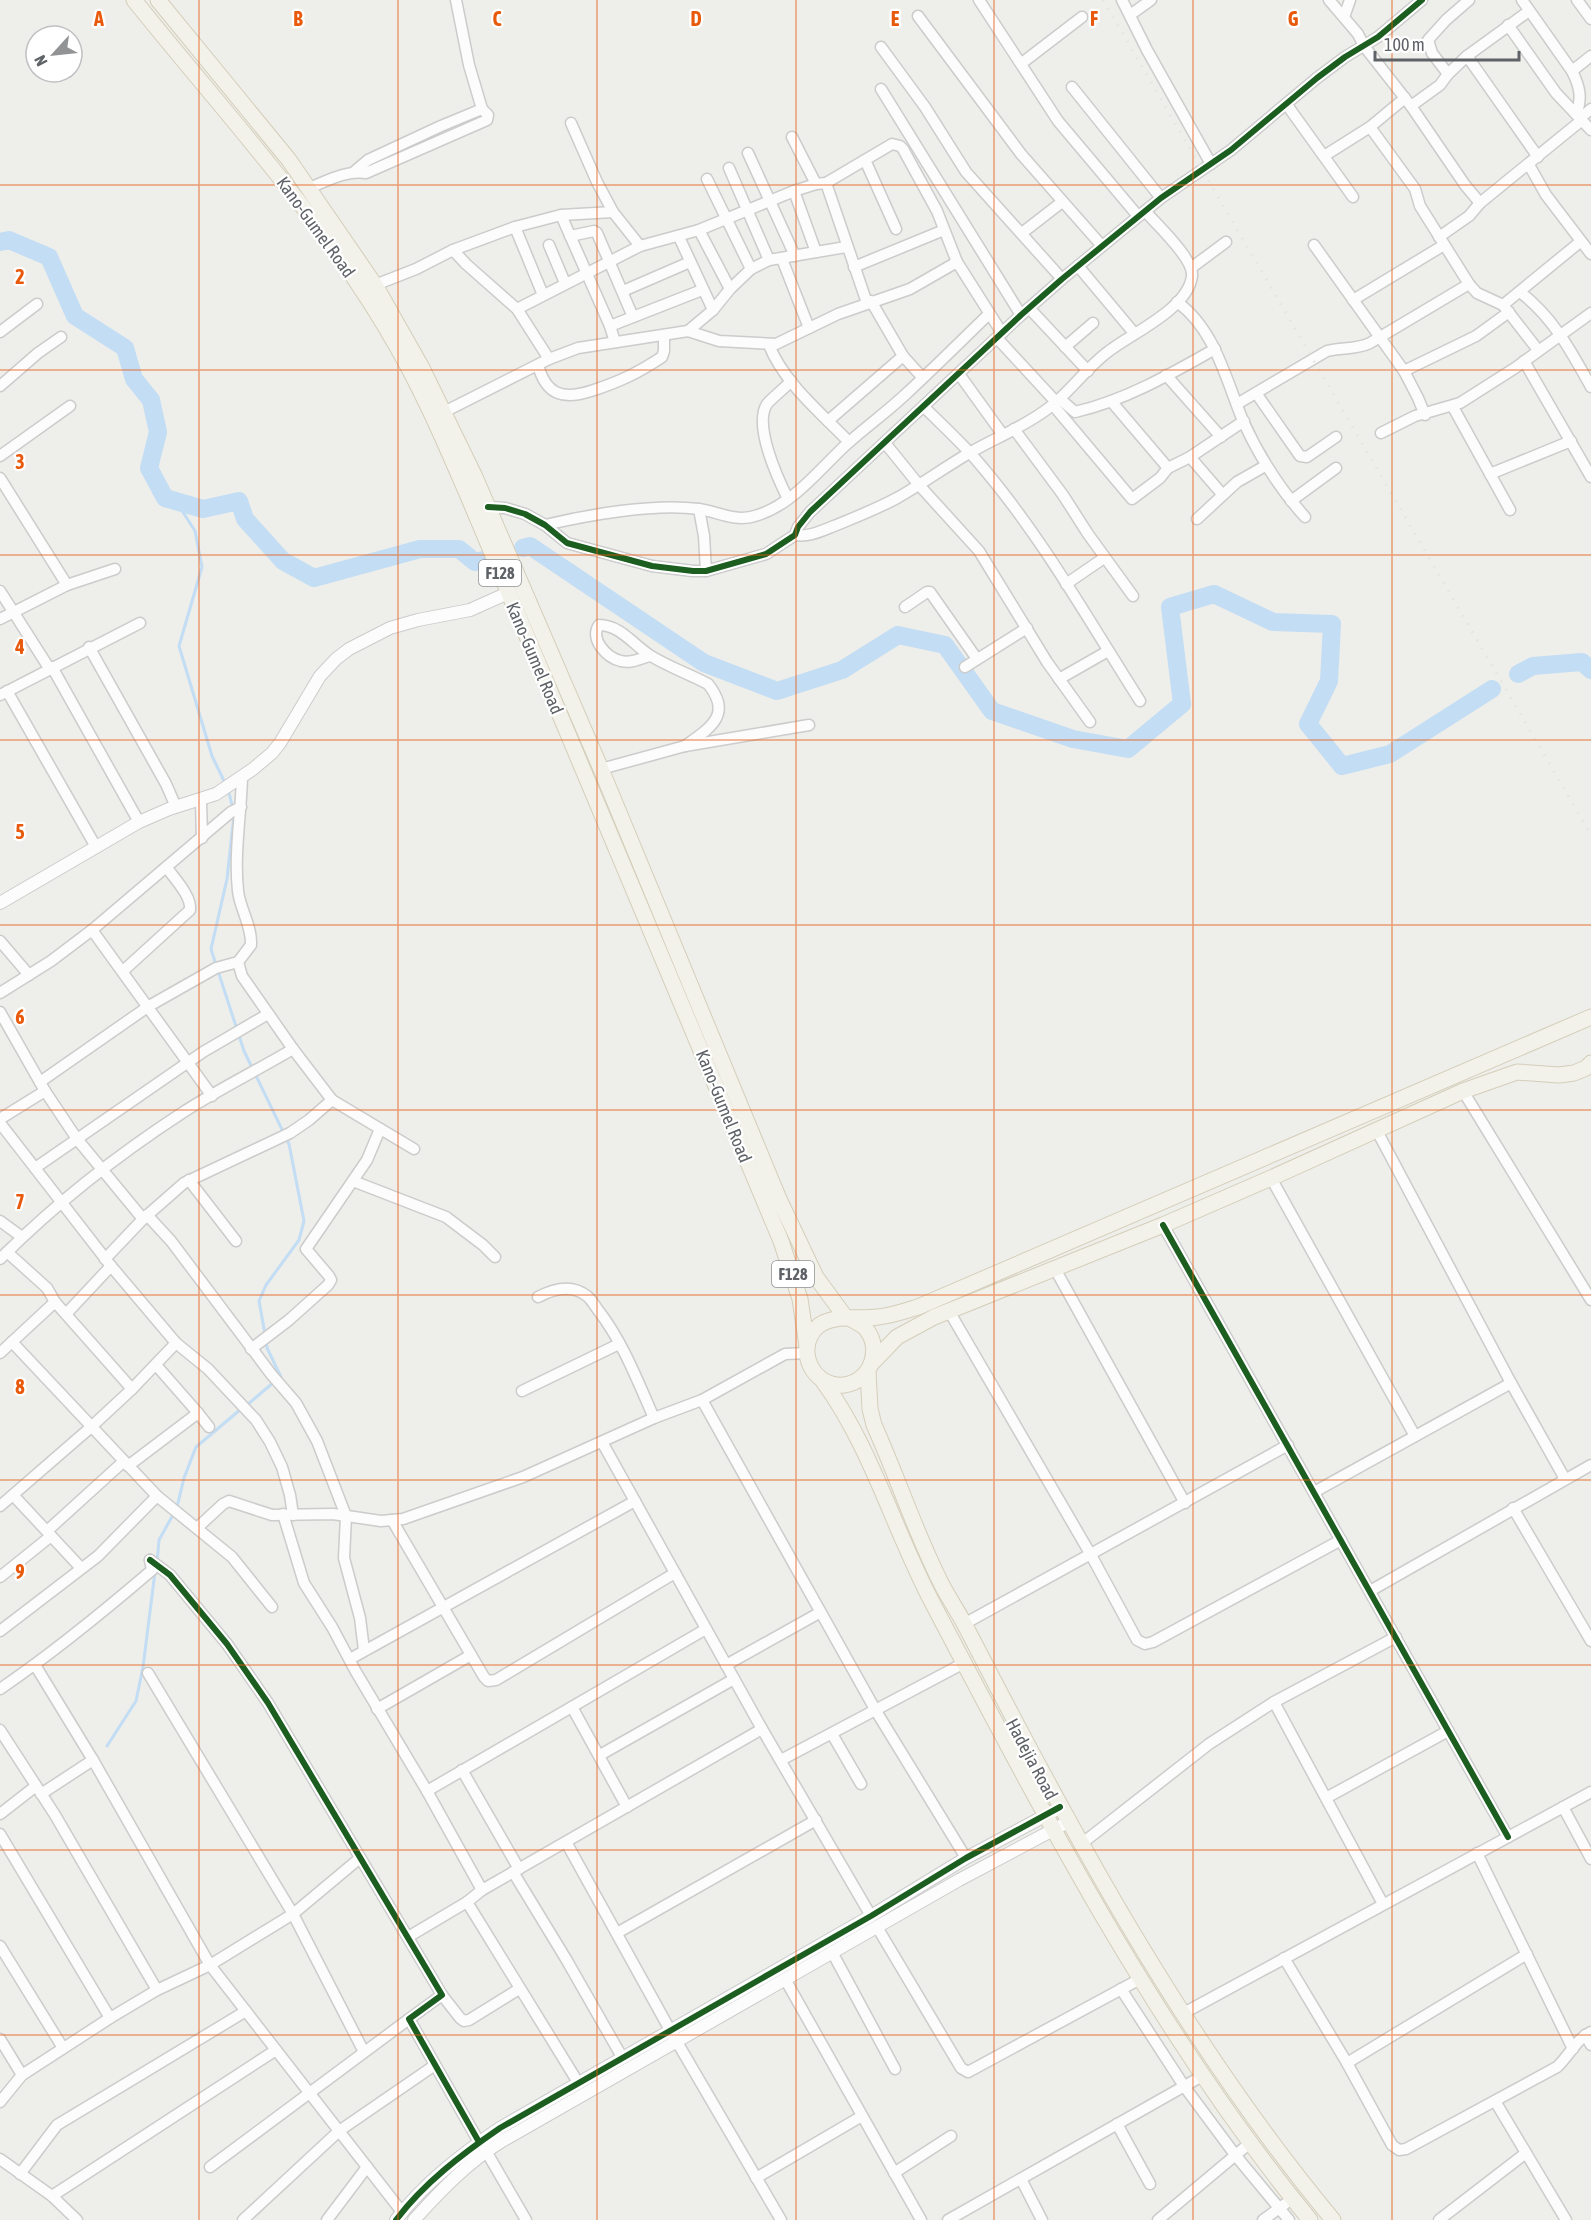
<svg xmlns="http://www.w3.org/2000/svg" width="1591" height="2220" viewBox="0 0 1591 2220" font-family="'Asap Condensed',sans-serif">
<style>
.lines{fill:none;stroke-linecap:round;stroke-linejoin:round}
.stream{stroke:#c2ddf4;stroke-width:3}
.river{stroke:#c2ddf4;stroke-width:18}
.minor-casing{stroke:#cbcccb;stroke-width:13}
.tertiary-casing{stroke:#cbcccb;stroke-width:14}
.primary-casing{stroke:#d4ceba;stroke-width:17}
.minor{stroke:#fcfcfc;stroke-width:10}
.tertiary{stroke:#fcfcfc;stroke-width:12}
.primary{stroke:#f3f2ea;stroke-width:15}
.rail{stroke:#e4e4e3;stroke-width:3;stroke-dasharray:1.5 8;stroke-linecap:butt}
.cycleway-casing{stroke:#fff;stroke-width:10}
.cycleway{stroke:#1b5e20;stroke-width:6}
.grid{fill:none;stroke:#e8590c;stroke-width:1.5;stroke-opacity:0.55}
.labels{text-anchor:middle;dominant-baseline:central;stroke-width:4.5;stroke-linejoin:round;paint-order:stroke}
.shield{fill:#fff;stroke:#8f9195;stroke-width:1.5}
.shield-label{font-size:16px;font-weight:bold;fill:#5f6267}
.street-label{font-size:18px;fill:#5f6267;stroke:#fff}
.grid-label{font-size:20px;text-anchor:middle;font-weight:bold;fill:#e8590c;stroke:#fff;stroke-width:4.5;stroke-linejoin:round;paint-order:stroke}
</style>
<rect width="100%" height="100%" fill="#eeeeea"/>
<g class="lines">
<g class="stream">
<polyline points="176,501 195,531 202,567 179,646 212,756 225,783"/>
<polyline points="228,789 233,809"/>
<polyline points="216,965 211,949 227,879 234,815"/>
<polyline points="218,971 244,1051 289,1144 304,1221 299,1240 266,1285 259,1301 265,1334"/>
<polyline points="266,1341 267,1348 281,1377 279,1378"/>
<polyline points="247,1405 274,1382"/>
<polyline points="177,1507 184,1478 196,1447 241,1409"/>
<polyline points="157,1563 159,1540 174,1513"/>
<polyline points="107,1746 136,1701 143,1667 155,1572"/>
</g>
<g class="river">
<polyline points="0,242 9,240 49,257 75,316 125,348 134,379 151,400 158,432 149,468 165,498 203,509 239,501 245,519 283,561 314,578 420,549 459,549 475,562 488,559"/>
<polyline points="523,548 530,546 704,663 777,691 842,670 898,635 945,645 992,711 1073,739 1128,749 1182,704 1170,607 1214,594 1273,622 1332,624 1329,681 1308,724 1342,766 1390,754 1492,689"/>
<polyline points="1518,674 1533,666 1582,662 1591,670"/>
</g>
<g class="minor-casing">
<g id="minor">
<polyline points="979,0 1058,121 1138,216"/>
<polyline points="1122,0 1147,50 1211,164"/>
<polyline points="1329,0 1358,34 1364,46 1411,106 1465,185 1480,203"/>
<path d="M1522 0 1572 71C1579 85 1583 98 1576 114"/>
<polyline points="1577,0 1591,19"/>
<polyline points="1130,15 1151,0"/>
<polyline points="918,16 1021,154 1102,246"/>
<polyline points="1344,17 1350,0"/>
<polyline points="1508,25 1556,93 1591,130"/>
<polyline points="881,47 925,107 966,172 1062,279"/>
<polyline points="1467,56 1538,157"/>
<polyline points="1022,63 1082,17"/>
<polyline points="1572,71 1591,56"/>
<polyline points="1448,74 1432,53 1428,40 1446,20 1469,0"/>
<polyline points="1072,87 1161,198"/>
<polyline points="881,89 1021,315"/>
<polyline points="1287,105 1353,197"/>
<polyline points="1411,106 1440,85 1448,74 1467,56 1529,11"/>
<polyline points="1580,118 1591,109"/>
<polyline points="571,123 597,182 613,212 640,246"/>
<polyline points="1370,127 1415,189 1420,206 1469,284 1477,293 1503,305 1538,350"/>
<polyline points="792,137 816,184"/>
<polyline points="748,153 795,256"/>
<polyline points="1324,156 1370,127 1405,98"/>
<polyline points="865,160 896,229"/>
<polyline points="1529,165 1546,195 1591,254"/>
<polyline points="729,168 769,260"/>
<polyline points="355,171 368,160 441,126 482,109"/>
<polyline points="707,179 751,269"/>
<polyline points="826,183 867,303"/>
<path d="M309 188C327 181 346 170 366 173L487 120 488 115 482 109 469 65 456 0"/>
<polyline points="794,191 816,252"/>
<polyline points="561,215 610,326 615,342"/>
<polyline points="515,227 543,295"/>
<polyline points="699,230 730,289"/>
<polyline points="1022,233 1062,202"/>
<polyline points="570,236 594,231 597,233 633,317"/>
<polyline points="679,237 713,310"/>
<polyline points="1439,237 1469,216 1480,203 1582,120"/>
<polyline points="549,245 565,283"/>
<polyline points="1314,245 1404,371 1418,398 1425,415"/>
<polyline points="453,250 466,264 517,309 549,359"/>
<polyline points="782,259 809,328"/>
<polyline points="1078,266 1134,333"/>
<polyline points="854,267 944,230"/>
<polyline points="1191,268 1226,242"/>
<polyline points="375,285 416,269 453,250 515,227 561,215 613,212"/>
<polyline points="623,291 690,262"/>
<path d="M1520 292C1553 317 1571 351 1591 387"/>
<polyline points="1353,300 1444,245"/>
<polyline points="871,301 903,356 922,377"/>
<path d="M1177 302C1215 329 1226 380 1243 421 1259 456 1279 488 1305 517"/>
<polyline points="1503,305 1580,242"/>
<polyline points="1029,308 1088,371"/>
<polyline points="517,309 640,246 699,230 794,191 816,184 826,183 892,144 900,146 903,149 937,211 957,262 1002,333"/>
<polyline points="610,326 702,290"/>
<polyline points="688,331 713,310 730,289 751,269 769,260 846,247"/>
<polyline points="0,332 37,304"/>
<polyline points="997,338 1056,402"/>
<path d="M769 345C784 383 821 413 849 442"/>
<polyline points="1065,347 1093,323"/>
<polyline points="1524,361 1591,477"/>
<path d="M538 365C546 395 563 400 591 391 619 382 638 373 662 357L664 351V335"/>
<polyline points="1404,371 1476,336 1509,312"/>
<polyline points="959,374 1003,435"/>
<polyline points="1166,375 1221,437"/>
<polyline points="0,386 38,353 61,337"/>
<polyline points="1256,393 1300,456 1307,457 1336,437"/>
<path d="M1060 399 1075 412C1124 401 1171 374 1215 349"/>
<polyline points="1111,401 1168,468"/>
<path d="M1237 404 1327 351C1341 347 1356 350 1370 343L1469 284"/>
<polyline points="1053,405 1132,499 1160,478 1168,468 1190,457 1244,421"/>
<path d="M924 407C942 425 962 443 978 462 1041 535 1089 621 1140 701"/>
<polyline points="1453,407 1510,510"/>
<polyline points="444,412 549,359 578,348 688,331 719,341 776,344 838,314 910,289 957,262"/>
<polyline points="828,421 903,356"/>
<polyline points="1014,429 1063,495 1088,534 1133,596"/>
<polyline points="1381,433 1415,416 1460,403 1515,368 1591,313"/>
<polyline points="885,443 919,485 979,551 1047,662 1090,722"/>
<polyline points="0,456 70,406"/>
<polyline points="1190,457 1222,494"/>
<polyline points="1490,474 1571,441"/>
<polyline points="0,478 67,585"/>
<path d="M788 499C778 479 753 425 767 404 774 396 784 389 791 381"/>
<polyline points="1291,501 1336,468"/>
<polyline points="488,507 505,508 525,514 545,525 567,543 652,566 693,571 706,571 766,554 795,535 798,527 810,512 1021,315 1062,279 1161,198 1231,150 1317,78 1345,57 1378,37 1422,0"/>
<polyline points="699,509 704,536 706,571"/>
<polyline points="1197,519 1237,482 1265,466"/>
<path d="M545 525C587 515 655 503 698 509 716 511 732 521 751 517 791 508 819 469 848 443 867 426 888 411 907 393 935 367 962 340 989 314"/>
<path d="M795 535C810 537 821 531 834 526 856 517 877 509 897 498 922 484 945 467 971 452 997 437 1026 426 1050 407 1071 391 1087 367 1109 351 1132 333 1188 309 1192 276 1194 259 1157 225 1145 211"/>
<polyline points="1066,584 1104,558"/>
<polyline points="0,591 49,668"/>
<polyline points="905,607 927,592 930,592 977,659"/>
<polyline points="0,619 67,585 115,569"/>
<polyline points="89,647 166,784 176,807"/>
<path d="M650 656C641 658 631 664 621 661 607 658 589 639 599 625 621 625 634 646 651 656 669 667 689 674 708 684 733 715 710 728 685 746"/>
<polyline points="52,667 139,822"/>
<polyline points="965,667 1027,628"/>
<polyline points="1059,679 1108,651"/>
<polyline points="7,691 96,847"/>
<polyline points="0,695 140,623"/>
<polyline points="601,769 685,746 809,725"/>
<polyline points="201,801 202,838"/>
<polyline points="92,930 212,1096"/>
<polyline points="0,941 29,975"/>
<polyline points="238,962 242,976 293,1049 332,1100 414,1149"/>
<path d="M123 971 190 910C192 897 175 879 167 868"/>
<polyline points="0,993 51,961 92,930 231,812 241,807"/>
<polyline points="0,1012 45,1091 77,1139 143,1219"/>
<path d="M40 1082 149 1006 216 968 238 962 251 945C252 926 240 909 238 891 234 853 241 815 242 777"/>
<polyline points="1463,1091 1591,1300"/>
<polyline points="0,1119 45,1091"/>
<polyline points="0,1123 111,1266 176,1343 208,1369 256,1420 270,1442 282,1467 290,1495 293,1515"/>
<polyline points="1377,1131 1511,1383 1565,1479"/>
<polyline points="35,1168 203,1052 268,1014"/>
<polyline points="1271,1178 1415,1436"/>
<polyline points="189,1180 236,1241"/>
<polyline points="353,1181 446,1217 483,1245 495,1257"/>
<polyline points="147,1215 171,1241 271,1374 296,1403 317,1441 346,1516 344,1558 360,1618 364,1650"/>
<polyline points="0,1221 22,1237"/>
<polyline points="1163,1225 1508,1837"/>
<polyline points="7,1252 47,1288 55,1302 132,1389"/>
<path d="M0 1259C55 1204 116 1156 182 1113 217 1090 256 1071 293 1049"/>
<polyline points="105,1259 143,1219 184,1183 290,1133 309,1120 332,1100"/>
<polyline points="1054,1267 1185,1503"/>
<path d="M538 1297C553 1289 572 1284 587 1296 591 1299 595 1306 598 1310 623 1342 638 1382 654 1418"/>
<polyline points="949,1311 1091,1555 1137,1640 1145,1644 1153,1642 1341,1540"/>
<polyline points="66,1314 111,1266"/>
<polyline points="12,1342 157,1496 232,1557 272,1607"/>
<polyline points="251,1349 289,1320 328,1285 331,1280 329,1276 306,1249 367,1160 380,1129"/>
<polyline points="0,1353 55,1302"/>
<polyline points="522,1391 619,1344"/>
<polyline points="702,1400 876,1711 966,1858"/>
<polyline points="198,1413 209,1427"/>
<polyline points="602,1442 762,1729 871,1916"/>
<polyline points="128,1466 198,1413 156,1365"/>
<polyline points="1314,1492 1511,1383"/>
<polyline points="13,1495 81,1568"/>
<polyline points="0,1506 90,1428 132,1389 176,1343"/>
<polyline points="1513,1508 1591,1641"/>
<polyline points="283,1514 304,1583 332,1627 356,1672 427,1791 482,1890"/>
<polyline points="392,1520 484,1677 488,1681 496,1680 675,1573"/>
<polyline points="197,1528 223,1504 229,1501 272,1515 333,1514 381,1521 403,1519 523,1477 654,1418 702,1400 785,1354 807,1353"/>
<polyline points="47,1531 123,1462"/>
<polyline points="150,1560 170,1575 227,1644 268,1703 442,1995 409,2019 479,2142"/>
<polyline points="0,1577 51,1536"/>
<polyline points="1370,1591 1591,1465"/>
<polyline points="964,1624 1288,1445"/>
<polyline points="0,1631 98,1556 157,1496"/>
<polyline points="350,1659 635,1501"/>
<polyline points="35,1665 93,1760 210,1965 402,2212"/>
<polyline points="726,1665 819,1613"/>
<polyline points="148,1673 293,1914 364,2052"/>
<path d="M0 1689C53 1653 103 1612 152 1570L150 1560"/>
<polyline points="1274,1702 1383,1904"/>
<polyline points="572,1707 627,1807"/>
<polyline points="377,1709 471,1655"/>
<polyline points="0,1730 55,1815 157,1990"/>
<polyline points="832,1734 861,1784"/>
<polyline points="600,1755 734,1679"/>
<polyline points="781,1760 964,1663"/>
<polyline points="462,1770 519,1869"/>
<polyline points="427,1791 706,1629"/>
<polyline points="41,1794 93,1760"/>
<polyline points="1326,1798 1448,1731"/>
<polyline points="1563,1807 1591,1859"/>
<polyline points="0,1814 36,1786"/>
<polyline points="0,1834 110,2018"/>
<polyline points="566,1842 670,2030 781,2220"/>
<polyline points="1080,1845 1209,1744 1274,1702 1396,1637"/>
<polyline points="1477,1853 1573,2049"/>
<polyline points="513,1872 566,1959 622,2057"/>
<polyline points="467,1902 579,2084"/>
<polyline points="877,1927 961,2068 968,2072 1140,1979"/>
<polyline points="617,1933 816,1820"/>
<polyline points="408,1937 467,1902 482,1890 762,1729"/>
<polyline points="0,1946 63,2048"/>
<polyline points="832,1952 895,2069"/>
<path d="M1284 1958 1347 2063 1392 2145 1399 2150 1406 2149 1557 2067C1569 2056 1576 2039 1591 2032"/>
<polyline points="785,1979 921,2220"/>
<polyline points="1121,1989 1184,2086 1236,2156 1289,2220"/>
<polyline points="442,1995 460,2018 464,2021 469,2020 519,1989"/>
<polyline points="1182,2014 1591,1792"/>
<polyline points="1585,2035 1591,2045"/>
<polyline points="0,2039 22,2075"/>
<polyline points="1347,2063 1527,1954"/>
<polyline points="1495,2101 1566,2220"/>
<polyline points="0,2102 22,2075 110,2018 157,1990 210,1965 293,1914 360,1858"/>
<polyline points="1117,2124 1150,2184"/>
<polyline points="486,2151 526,2220"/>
<polyline points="0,2159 52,2196 77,2220"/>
<polyline points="210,2167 409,2019"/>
<polyline points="894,2173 951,2136"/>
<polyline points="20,2174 57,2125 246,2011"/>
<polyline points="756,2178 862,2116"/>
<polyline points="1021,2179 1042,2220"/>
<polyline points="52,2196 276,2050"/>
<polyline points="243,2220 339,2131 435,2065"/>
<polyline points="327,2220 367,2167"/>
<polyline points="948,2220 1204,2075"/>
<polyline points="1158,2220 1250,2143"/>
<polyline points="1263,2220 1285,2204"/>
<polyline points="1439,2220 1526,2153"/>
</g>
</g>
<g class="tertiary-casing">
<g id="tertiary">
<polyline points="0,903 139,822 169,809 216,794 253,769 272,753 280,743 320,676 336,659 349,649 390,628 418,620 470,610 508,593"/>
<path d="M396 2220C424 2183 462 2154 500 2128L871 1916 966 1858 1054 1811"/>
<path d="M414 2220C441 2190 468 2162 502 2141L959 1880 1068 1822"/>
</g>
</g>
<g class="primary-casing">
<g id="primary">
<path d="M134 0C226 115 328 223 400 352 426 398 447 448 468 496L781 1241 800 1299 807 1346"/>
<polyline points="158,0 289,160 375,285 422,368 475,477 601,769 779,1199 816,1277 846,1318"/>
<path d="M851 1319C854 1321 859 1323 863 1326 884 1345 872 1382 844 1385 813 1388 795 1350 816 1328 831 1313 858 1320 878 1317 891 1316 905 1311 918 1307L1591 1017"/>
<polyline points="873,1362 897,1337 934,1317 1163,1225 1271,1178 1463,1091 1517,1072 1559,1075 1574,1073 1586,1068 1591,1063"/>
<path d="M868 1371 870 1409 874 1425C898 1478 916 1535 943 1587 950 1600 959 1613 966 1627 1073 1835 1183 2039 1333 2220"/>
<path d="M823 1381C872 1448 894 1531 933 1604 1045 1817 1157 2033 1310 2220"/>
</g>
</g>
<use href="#minor" class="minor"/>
<use href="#tertiary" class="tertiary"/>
<use href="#primary" class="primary"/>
<polyline class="rail" points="1103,0 1591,835"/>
<g class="cycleway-casing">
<g id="cycleway">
<polyline points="488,507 505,508 525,514 545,525 567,543 652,566 693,571 706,571 766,554 795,535 798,527 810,512 1021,315 1062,279 1161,198 1231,150 1317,78 1345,57 1378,37 1422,0"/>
<polyline points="1163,1225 1508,1837"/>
<polyline points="150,1560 170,1575 227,1644 268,1703 442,1995 409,2019 479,2142"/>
<path d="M396 2220C424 2183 462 2154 500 2128L871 1916 966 1858 1060 1807"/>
</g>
</g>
<use href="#cycleway" class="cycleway"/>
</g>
<path class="grid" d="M199 0V2220M398 0V2220M597 0V2220M796 0V2220M994 0V2220M1193 0V2220M1392 0V2220M0 185H1591M0 370H1591M0 555H1591M0 740H1591M0 925H1591M0 1110H1591M0 1295H1591M0 1480H1591M0 1665H1591M0 1850H1591M0 2035H1591"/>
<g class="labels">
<g class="shield">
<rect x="479" y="560" width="42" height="26" rx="4.5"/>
<rect x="772" y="1261" width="42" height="26" rx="4.5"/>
</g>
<g class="shield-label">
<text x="500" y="573">F128</text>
<text x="793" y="1274">F128</text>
</g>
<g class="street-label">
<text transform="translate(316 227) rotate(54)">Kano-Gumel Road</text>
<text transform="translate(535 658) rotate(67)">Kano-Gumel Road</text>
<text transform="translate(724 1106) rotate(68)">Kano-Gumel Road</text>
<text transform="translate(1032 1759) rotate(62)">Hadejia Road</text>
</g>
</g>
<g class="grid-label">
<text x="99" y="26">A</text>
<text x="298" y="26">B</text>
<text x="497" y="26">C</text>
<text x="696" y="26">D</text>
<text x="895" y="26">E</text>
<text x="1094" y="26">F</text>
<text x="1293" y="26">G</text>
<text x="20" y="284">2</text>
<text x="20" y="469">3</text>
<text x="20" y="654">4</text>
<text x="20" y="839">5</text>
<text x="20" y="1024">6</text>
<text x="20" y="1209">7</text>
<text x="20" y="1394">8</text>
<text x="20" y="1579">9</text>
</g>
<g transform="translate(54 54) rotate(243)"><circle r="28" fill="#ffffff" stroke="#bfc0c2" stroke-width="1.5"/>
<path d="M0-4.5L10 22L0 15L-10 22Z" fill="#919395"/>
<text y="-9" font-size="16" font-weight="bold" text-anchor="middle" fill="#5f6267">N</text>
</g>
<path d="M1375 51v9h144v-9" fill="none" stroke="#5f6267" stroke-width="3"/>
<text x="1384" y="51" font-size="18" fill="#5f6267" stroke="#ffffff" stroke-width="4.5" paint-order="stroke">100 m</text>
</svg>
